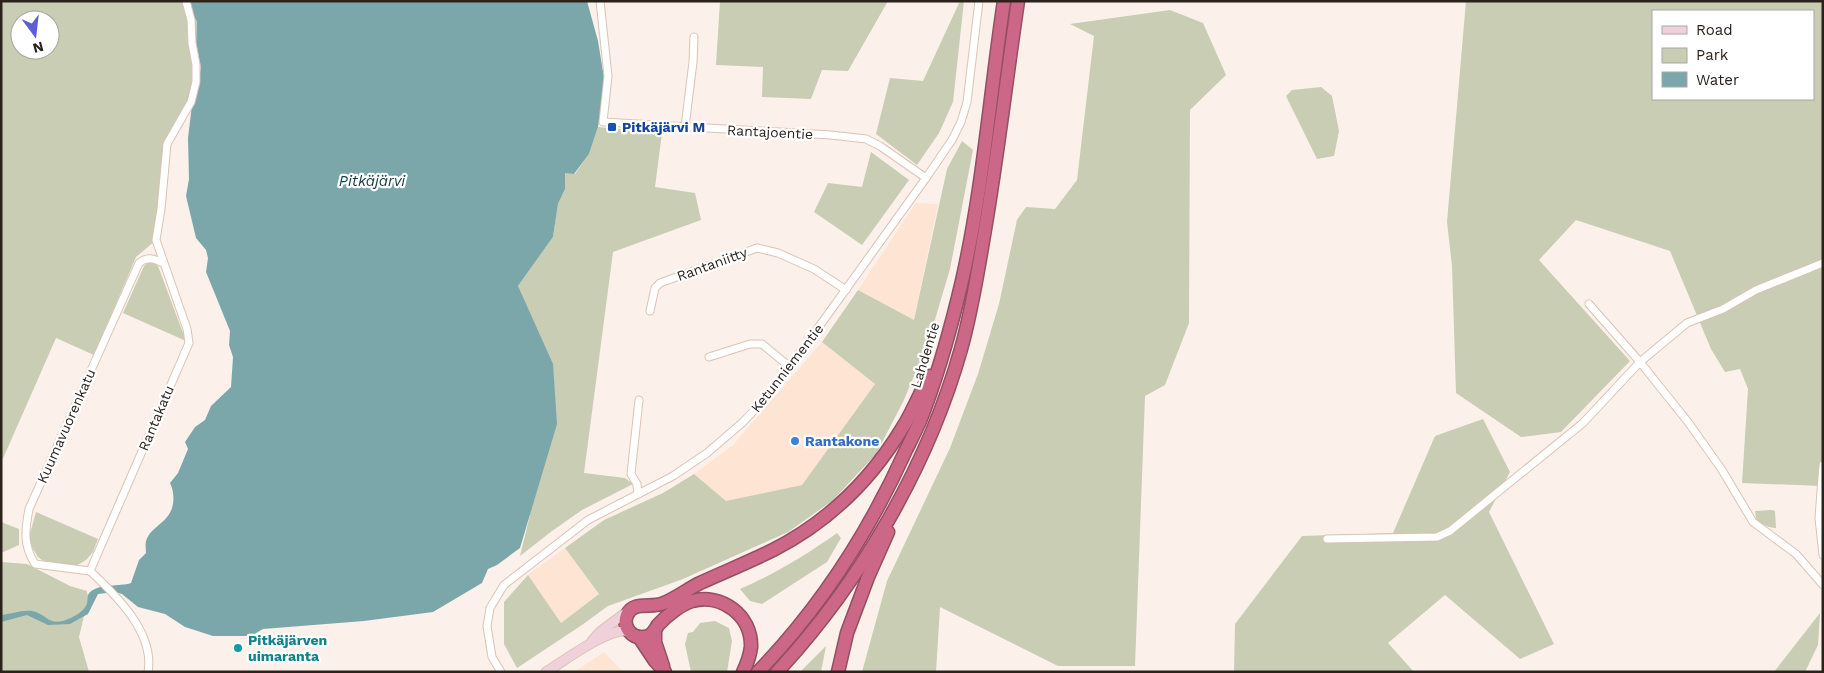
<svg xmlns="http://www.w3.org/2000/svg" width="1824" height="673" viewBox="0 0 1824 673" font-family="'Work Sans',sans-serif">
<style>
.built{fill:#fee4d3}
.green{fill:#c8cdb3;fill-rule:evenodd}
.water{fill:#7ba7ab}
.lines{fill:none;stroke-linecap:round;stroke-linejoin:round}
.street-casing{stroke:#dcc3b3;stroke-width:9}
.secondary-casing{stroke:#dcc3b3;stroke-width:11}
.highway-casing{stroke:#944f62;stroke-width:15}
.street{stroke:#fff;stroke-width:7}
.secondary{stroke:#f0d1db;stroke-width:9}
.highway{stroke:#cd6788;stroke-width:12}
.transit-dot{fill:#1a4fb4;stroke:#fff;stroke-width:2}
.shop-dot{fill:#3f7fe0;stroke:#fff;stroke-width:2}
.culture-dot{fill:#0f9aa8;stroke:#fff;stroke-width:2}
.labels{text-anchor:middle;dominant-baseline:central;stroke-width:4.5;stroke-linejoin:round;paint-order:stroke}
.transit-label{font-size:14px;font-weight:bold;fill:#164399;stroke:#fff;text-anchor:start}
.street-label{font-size:14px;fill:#2b221c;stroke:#fff}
.shop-label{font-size:14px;font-weight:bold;fill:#366cbe;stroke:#fff;text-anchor:start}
.culture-label{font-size:14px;font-weight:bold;fill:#0d838f;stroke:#fff;text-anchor:start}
.water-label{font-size:15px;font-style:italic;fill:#174145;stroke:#fff}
</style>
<rect width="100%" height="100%" fill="#fbf1ea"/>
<g class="built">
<polygon points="916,203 938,204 914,320 858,290"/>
<polygon points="822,342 875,384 802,485 726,501 694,474 733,445"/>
<polygon points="565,548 599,594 561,623 528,575"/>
<polygon points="604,652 623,672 574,672"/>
</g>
<g class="green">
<path d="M1 1H186L197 22 196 42 201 68 192 105 167 144 156 240 136 257 94 355 56 338 1 463ZM20 20H50V50H20Z"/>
<polygon points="720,1 888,1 848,71 822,70 811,99 762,97 763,67 716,65"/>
<polygon points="960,1 964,1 953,102 939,133 917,165 876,134 890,78 923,81"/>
<path d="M1466 1H1823V486L1742 483 1748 389 1740 369 1725 372 1711 349 1670 251 1576 220 1539 260 1630 361 1561 432 1521 437 1456 393 1452 266 1447 222ZM1653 11H1813V99H1653Z"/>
<polygon points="1170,10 1203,23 1226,75 1190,110 1189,323 1165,385 1145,396 1135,666 1058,666 940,607 936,672 862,672 887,581 950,448 978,374 999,304 1017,220 1026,207 1055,209 1077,180 1094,36 1070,24"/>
<polygon points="1321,87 1332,96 1339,131 1334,156 1317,159 1286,96 1292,90"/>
<polygon points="598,127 662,133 655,187 695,193 701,220 613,252 584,473 625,478 633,484 582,510 552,531 520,556 530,515 530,315 518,286 553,237 558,204 565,189 565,172 575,174 589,154"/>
<polygon points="962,141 973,150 950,269 928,343 903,402 876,454 832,501 788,532 683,579 608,606 582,625 517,668 504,644 504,602 528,575 561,623 599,594 565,548 604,520 663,493 694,474 726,501 802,485 875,384 822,342 858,290 914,320 947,169"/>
<polygon points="871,152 909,180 862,245 814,212 828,183 862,187"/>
<polygon points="148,263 153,263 158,266 186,341 123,313 144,266"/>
<polygon points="1483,419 1510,472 1489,512 1554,644 1520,659 1445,595 1388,643 1414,672 1234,672 1235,624 1302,536 1393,533 1435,436"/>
<path d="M1772 510 1775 511 1776 528C1768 528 1762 524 1756 519L1755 511Z"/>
<polygon points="36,512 98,539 93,552 86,560 76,566 49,565 38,557 32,547 29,537"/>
<polygon points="1,522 19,529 19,545 1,553"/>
<path d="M837 533 841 538 827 562 762 604 750 601 740 589C775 574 806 555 837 533Z"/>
<polygon points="1,562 27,564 70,586 87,591 87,594 89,595 79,637 89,672 1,672"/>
<polygon points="1820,613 1818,645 1805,672 1774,672"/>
<polygon points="715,621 729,628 732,641 727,672 691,672 685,644 688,633 693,632 700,623"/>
<polygon points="826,646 821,672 800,672"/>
</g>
<path class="water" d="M186 1H587L598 41 605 84 598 127 589 154 574 174 565 173V189L558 204 553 237 518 286 553 364 557 424 520 548 497 565 488 569 482 583 433 612 364 621 263 629 251 636H213L185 627 165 614 138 607 122 594 115 592 98 594 88 614 70 624 48 625 27 615 1 622V615C11 614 26 608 36 612 47 616 48 624 63 621 72 618 85 612 87 603 88 598 87 595 90 592 101 583 119 587 131 583L139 560 146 553C146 549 145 545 146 541 149 530 161 525 167 517 175 508 175 493 170 483L178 473 188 449 185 442 195 427 205 420 211 406 231 387 233 357 229 345 230 331 206 272 208 258 206 250 196 238 186 196 189 179 188 138 192 105 201 68 196 42 197 22Z"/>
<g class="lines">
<g class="street-casing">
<g id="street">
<polyline points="600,1 608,76 603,122 831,135 866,139 880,146 926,178"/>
<polyline points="685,127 693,62 694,37"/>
<polyline points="1589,304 1640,362 1688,422 1722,470 1753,522 1796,554 1823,585"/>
<polyline points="650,311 655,288 660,283 757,248 778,253 814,269 846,290"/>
<polyline points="709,357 750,344 762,344 790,367"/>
<polyline points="1823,465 1819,518 1823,555"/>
<polyline points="638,494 637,484 631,474 639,400"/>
<polyline points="1327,539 1437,537 1450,531 1583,423 1640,362 1687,323 1723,309 1756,290 1823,263"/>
<polyline points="90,571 189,343 187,329 156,240 161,209 167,144 191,102 196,82 196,65 192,43 191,20 186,1"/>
<path d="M90 571 35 564C23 545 25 530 29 509L139 263C148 256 154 259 163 263"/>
<path d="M90 571C116 595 155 633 148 672"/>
<polyline points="501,672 492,657 487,626 490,608 504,585 588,520 673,476 707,453 742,423 765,399 790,367 926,178 952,140 961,122 967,102 979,1"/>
</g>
</g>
<g class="secondary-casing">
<g id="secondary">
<polyline points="592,641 600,632 628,611"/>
<path d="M546 672C562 662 607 629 625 631 627 632 630 633 632 634"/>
</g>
</g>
<g class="highway-casing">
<g id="highway">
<polyline points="655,631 655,642 663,666"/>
<polyline points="639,637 655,661 665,672"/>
<path d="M743 672C747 664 750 655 751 647 752 615 721 593 692 601 680 605 666 616 658 625 654 631 652 636 644 637 632 639 622 627 627 615 633 600 652 609 664 603 676 598 688 589 700 583 724 572 749 562 773 550 828 522 871 480 903 427 913 411 920 393 929 376"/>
<path d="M758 672C820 608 870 530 906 450 913 436 920 423 925 408 940 367 952 324 962 281 983 189 990 94 1004 1"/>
<path d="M777 672C860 583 928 466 961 349 971 314 977 277 983 241 997 162 1006 81 1018 1"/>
<polyline points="838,672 847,633 868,577 888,532"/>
</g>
</g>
<use href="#street" class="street"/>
<use href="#secondary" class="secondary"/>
<use href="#highway" class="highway"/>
</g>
<rect class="transit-dot" x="607" y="122" width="10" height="10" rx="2.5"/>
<circle class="shop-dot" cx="795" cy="441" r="5"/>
<circle class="culture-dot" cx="238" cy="648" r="5"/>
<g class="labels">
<g class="transit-label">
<text x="622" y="127">Pitkäjärvi M</text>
</g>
<g class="street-label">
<text transform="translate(770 132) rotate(3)">Rantajoentie</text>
<text transform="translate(712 264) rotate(-20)">Rantaniitty</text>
<text transform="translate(925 355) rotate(-73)">Lahdentie</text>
<text transform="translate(787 368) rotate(-52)">Ketunniementie</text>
<text transform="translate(156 418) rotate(-67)">Rantakatu</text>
<text transform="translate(66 426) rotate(-66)">Kuumavuorenkatu</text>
</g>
<g class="shop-label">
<text x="805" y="441">Rantakone</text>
</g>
<g class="culture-label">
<text x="248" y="640">Pitkäjärven<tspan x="248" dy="16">uimaranta</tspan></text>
</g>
<g class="water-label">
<text x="372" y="181">Pitkäjärvi</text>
</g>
</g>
<rect width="1824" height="673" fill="none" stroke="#2b221c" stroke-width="5"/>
<rect x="1652" y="10" width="162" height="90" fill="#ffffff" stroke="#aaa7a4"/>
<rect x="1662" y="26" width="25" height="8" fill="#f0d1db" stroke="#aaa7a4"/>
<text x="1696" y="35" font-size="15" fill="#2b221c">Road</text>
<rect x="1662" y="48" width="25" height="15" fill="#c8cdb3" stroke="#aaa7a4"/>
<text x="1696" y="60" font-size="15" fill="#2b221c">Park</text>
<rect x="1662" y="72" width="25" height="15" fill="#7ba7ab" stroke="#aaa7a4"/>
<text x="1696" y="85" font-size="15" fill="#2b221c">Water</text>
<g transform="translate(35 35) rotate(165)"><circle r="24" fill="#ffffff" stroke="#aaa7a4"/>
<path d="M0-4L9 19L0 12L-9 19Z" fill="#5d5dd5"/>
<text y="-8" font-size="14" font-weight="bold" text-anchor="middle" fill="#2b221c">N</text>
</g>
</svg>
